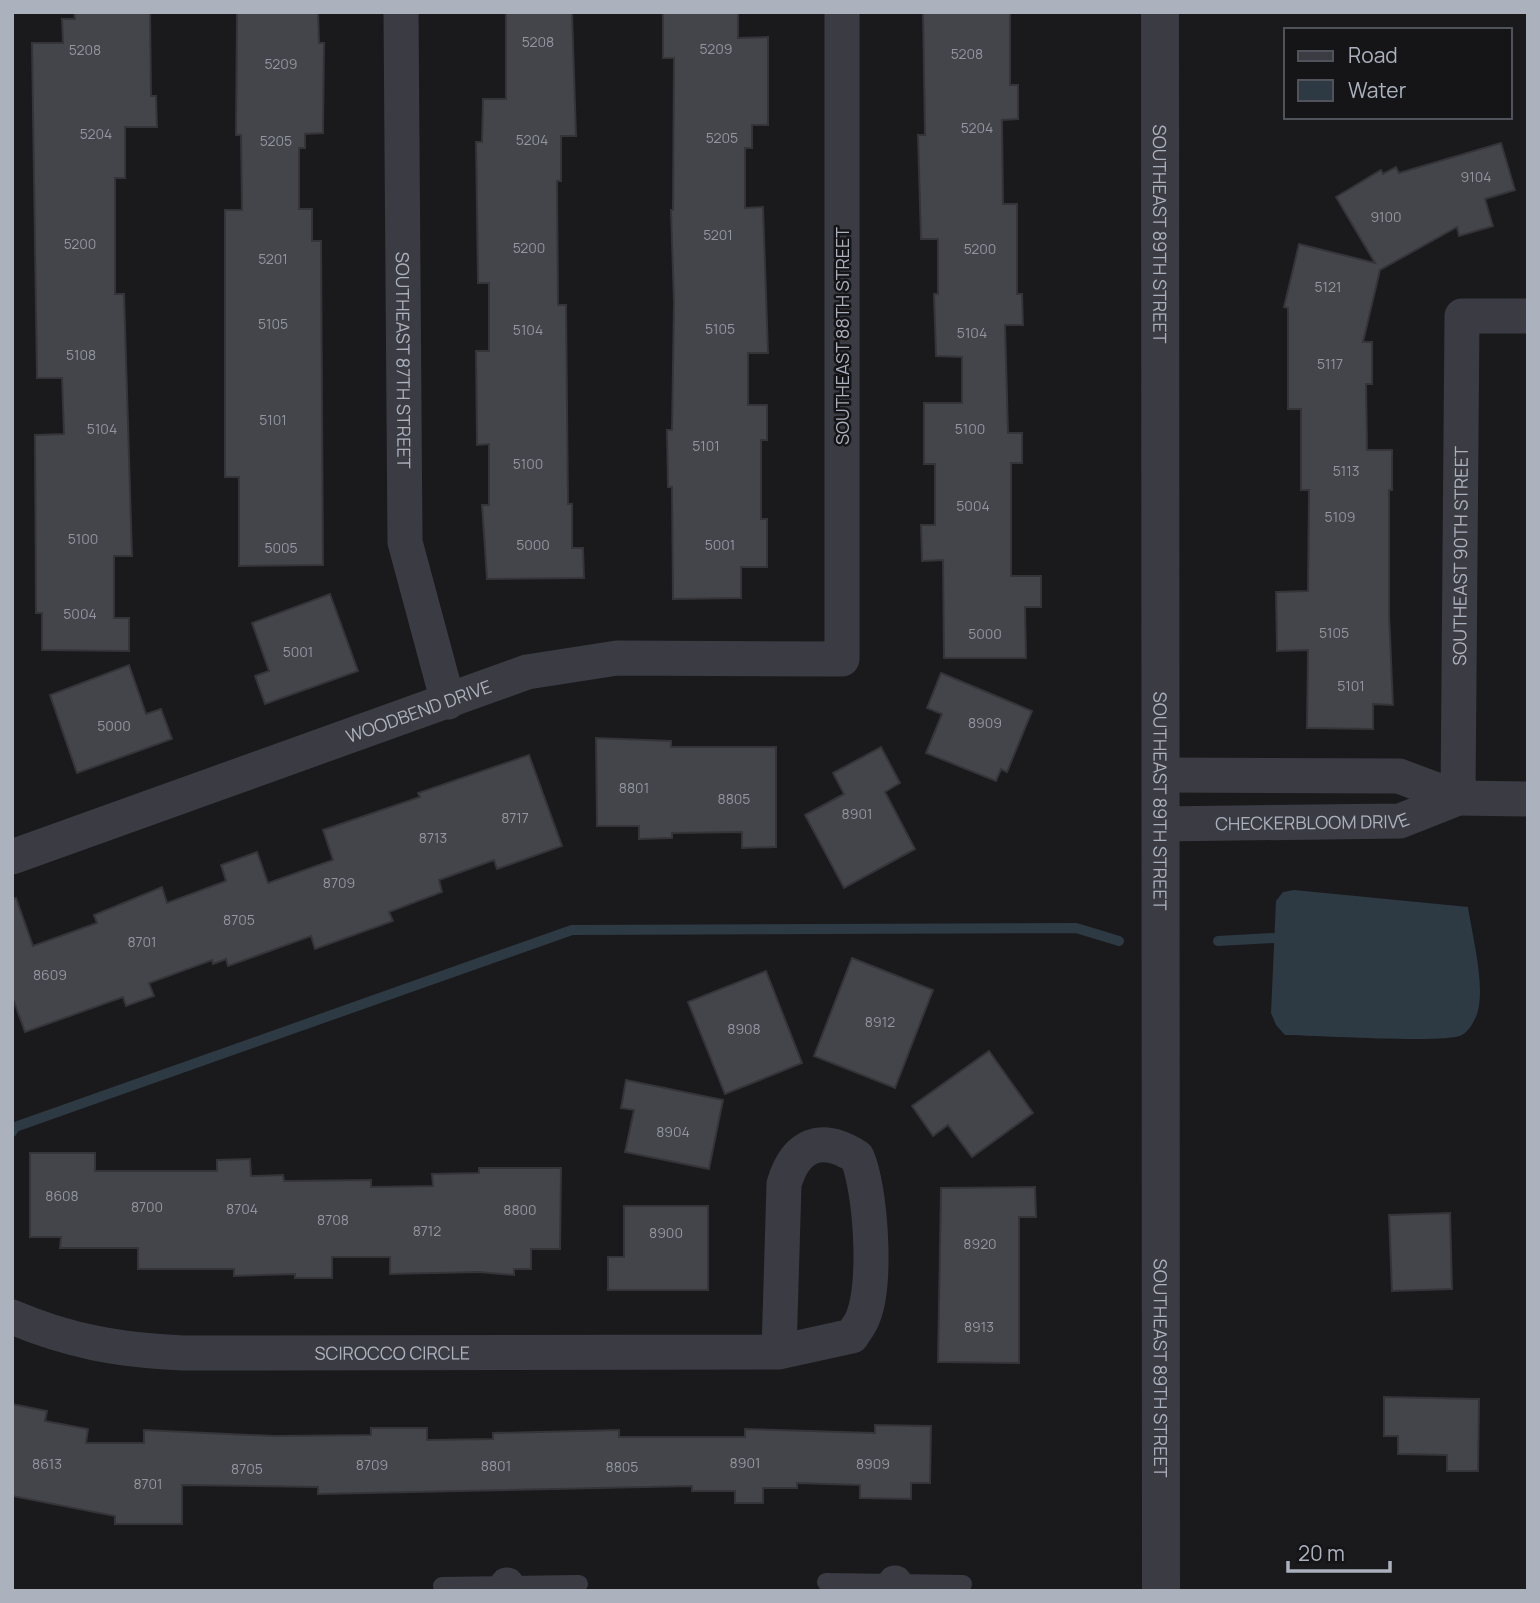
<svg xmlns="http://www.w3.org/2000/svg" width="1540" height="1603" viewBox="0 0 1540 1603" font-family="Manrope,sans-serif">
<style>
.water{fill:#2e3a43}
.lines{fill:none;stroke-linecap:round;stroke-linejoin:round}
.stream{stroke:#2e3a43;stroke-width:10}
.building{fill:#44454a;stroke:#343439;stroke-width:2}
.service{stroke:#3b3c43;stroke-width:18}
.minor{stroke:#3b3c43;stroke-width:35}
.tertiary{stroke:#3b3c43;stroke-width:38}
.labels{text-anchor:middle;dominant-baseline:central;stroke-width:5;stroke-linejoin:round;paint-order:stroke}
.number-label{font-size:14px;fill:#9296a1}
.street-label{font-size:18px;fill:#acb1be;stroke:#151518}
</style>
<rect width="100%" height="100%" fill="#1a1a1d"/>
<path class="water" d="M1294 890 1468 907C1472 935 1486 987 1477 1014 1474 1022 1469 1031 1462 1035 1446 1044 1313 1035 1285 1035L1276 1025 1271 1013 1276 901 1283 892Z"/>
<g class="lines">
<g class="stream">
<polyline points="1218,941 1274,938"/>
<polyline points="12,1132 15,1127 572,930 1076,928 1119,941"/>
</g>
</g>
<g class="building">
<polygon points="74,12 150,12 151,96 156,96 157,127 125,127 125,178 115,178 115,294 124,294 132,556 114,556 114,618 129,618 129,651 42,650 42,613 36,613 35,435 64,434 62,378 37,378 32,43 63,43 62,19 75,19"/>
<polygon points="237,12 318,12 319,43 324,43 323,133 305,134 305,148 299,148 299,209 312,209 312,241 321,241 323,565 239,566 239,477 225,477 225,210 242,210 241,135 236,135"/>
<polygon points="506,12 572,12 576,136 561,136 561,181 557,181 558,305 566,305 568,504 572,504 572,548 583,548 584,578 487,579 482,505 489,505 489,444 477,445 476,351 489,351 489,283 478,283 476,142 482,142 483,99 506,99"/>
<polygon points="663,12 738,12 738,38 768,37 768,125 752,125 752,148 745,148 745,208 763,207 768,353 748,353 748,405 767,405 767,440 761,440 761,519 767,519 767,567 741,567 741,598 673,599 672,487 668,487 667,430 672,430 674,303 671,210 673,210 674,58 663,58"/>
<polygon points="923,12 1010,12 1010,85 1018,85 1018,119 1002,120 1003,204 1017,204 1017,294 1022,294 1023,325 1005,325 1008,433 1022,433 1022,463 1011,463 1011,576 1041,576 1041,607 1025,607 1026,658 944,658 943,560 922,561 921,525 935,525 935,464 924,464 924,403 962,403 962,357 936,356 934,294 938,294 938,239 921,239 918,135 925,135"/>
<polygon points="1501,143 1515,190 1485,199 1493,226 1459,236 1457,227 1380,270 1363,342 1372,342 1372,384 1366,384 1367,450 1392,450 1392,490 1389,490 1389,614 1393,705 1373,704 1373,729 1307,728 1308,650 1277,651 1276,592 1308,591 1309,490 1301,490 1301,409 1288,409 1288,308 1284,307 1299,244 1375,263 1336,197 1381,170 1383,174 1396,167 1399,173"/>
<polygon points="330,594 358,671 265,704 255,676 269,671 252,623"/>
<polygon points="129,665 146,714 161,709 172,739 77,773 50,695"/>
<polygon points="941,673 1032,711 1007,772 1001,769 996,781 926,753 942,714 927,708"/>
<polygon points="596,738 671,741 671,747 776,747 776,847 742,848 742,832 672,833 672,838 639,839 639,826 597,826"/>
<polygon points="881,747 900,783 885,792 915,849 844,888 805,815 844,794 833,773"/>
<polygon points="529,755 562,846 497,869 494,860 439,880 442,892 389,912 393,921 315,949 311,936 228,966 226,959 213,964 212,960 149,983 154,996 126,1006 123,997 25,1032 12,996 12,899 16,898 33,946 97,923 94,915 162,887 167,903 226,881 221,865 257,852 268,883 333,860 323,830 420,797 418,793"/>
<polygon points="852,958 933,990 895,1088 814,1056"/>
<polygon points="766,971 802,1063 725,1094 688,1002"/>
<polygon points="989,1051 1033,1113 972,1157 948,1125 933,1136 912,1106"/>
<polygon points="626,1080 723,1100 709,1169 625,1152 634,1110 621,1108"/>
<polygon points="30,1153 95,1153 95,1171 217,1171 217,1160 250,1159 251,1176 283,1175 284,1181 371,1180 371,1187 433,1186 432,1174 479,1173 479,1168 561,1168 560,1249 531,1249 531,1269 514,1269 514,1275 479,1272 390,1274 390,1257 332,1257 332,1278 295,1278 295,1274 234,1276 234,1269 138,1269 138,1248 60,1248 61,1237 30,1237"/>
<polygon points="1035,1187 1036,1217 1019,1217 1019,1363 938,1362 941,1188"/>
<polygon points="624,1206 708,1206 708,1290 608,1290 608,1257 624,1257"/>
<polygon points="1450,1213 1452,1289 1392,1291 1389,1215"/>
<polygon points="1384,1397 1479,1399 1478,1471 1447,1471 1447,1455 1398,1454 1398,1436 1384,1436"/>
<polygon points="12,1404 47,1411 45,1421 88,1429 86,1443 144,1443 144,1430 275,1436 371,1435 371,1428 427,1428 427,1440 493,1439 493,1433 619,1430 619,1437 745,1437 745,1429 875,1433 875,1425 931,1426 930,1483 911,1483 911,1499 860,1498 860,1485 797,1483 797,1488 763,1488 763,1503 735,1503 735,1491 692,1491 692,1486 318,1494 318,1487 182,1485 182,1524 115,1524 115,1516 12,1496"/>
</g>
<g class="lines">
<g class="service">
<polyline points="826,1582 963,1584"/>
<polyline points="442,1586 579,1584"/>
</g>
<g class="minor">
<path id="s1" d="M401 12 405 542 448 702"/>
<polyline points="1161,775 1399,776 1458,798 1528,799"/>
<path id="s2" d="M1458 798 1462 316H1528"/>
<path id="s3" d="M1160 824 1400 821 1458 798"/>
<path id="s4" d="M12 857 527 672 617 658 842 659V12"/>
<path id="s5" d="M12 1317C71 1342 120 1350 183 1353L779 1352 852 1336C855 1330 861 1324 863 1317 877 1284 871 1189 857 1157 821 1134 796 1144 784 1184L779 1352"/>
<polyline points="507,1591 507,1585"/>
<polyline points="895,1591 895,1583"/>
</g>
<path class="tertiary" id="s6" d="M1160 12 1161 1591"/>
</g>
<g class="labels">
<g class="number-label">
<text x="538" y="41">5208</text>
<text x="716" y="48">5209</text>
<text x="85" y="49">5208</text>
<text x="967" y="53">5208</text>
<text x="281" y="63">5209</text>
<text x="977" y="127">5204</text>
<text x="96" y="133">5204</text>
<text x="722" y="137">5205</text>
<text x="532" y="139">5204</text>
<text x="276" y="140">5205</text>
<text x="1476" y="176">9104</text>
<text x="1386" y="216">9100</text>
<text x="718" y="234">5201</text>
<text x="80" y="243">5200</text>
<text x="529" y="247">5200</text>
<text x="980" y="248">5200</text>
<text x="273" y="258">5201</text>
<text x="1328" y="286">5121</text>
<text x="273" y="323">5105</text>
<text x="720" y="328">5105</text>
<text x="528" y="329">5104</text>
<text x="972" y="332">5104</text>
<text x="81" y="354">5108</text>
<text x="1330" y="363">5117</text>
<text x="273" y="419">5101</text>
<text x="102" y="428">5104</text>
<text x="970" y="428">5100</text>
<text x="706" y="445">5101</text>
<text x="528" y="463">5100</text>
<text x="1346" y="470">5113</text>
<text x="973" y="505">5004</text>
<text x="1340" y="516">5109</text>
<text x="83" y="538">5100</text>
<text x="533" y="544">5000</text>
<text x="720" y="544">5001</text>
<text x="281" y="547">5005</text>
<text x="80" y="613">5004</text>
<text x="1334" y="632">5105</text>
<text x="985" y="633">5000</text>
<text x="298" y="651">5001</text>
<text x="1351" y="685">5101</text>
<text x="985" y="722">8909</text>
<text x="114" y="725">5000</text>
<text x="634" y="787">8801</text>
<text x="734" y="798">8805</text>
<text x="857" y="813">8901</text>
<text x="515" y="817">8717</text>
<text x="433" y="837">8713</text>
<text x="339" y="882">8709</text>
<text x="239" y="919">8705</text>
<text x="142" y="941">8701</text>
<text x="50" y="974">8609</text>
<text x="880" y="1021">8912</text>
<text x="744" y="1028">8908</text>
<text x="673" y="1131">8904</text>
<text x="62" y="1195">8608</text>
<text x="147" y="1206">8700</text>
<text x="242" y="1208">8704</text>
<text x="520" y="1209">8800</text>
<text x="333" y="1219">8708</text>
<text x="427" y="1230">8712</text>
<text x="666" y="1232">8900</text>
<text x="980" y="1243">8920</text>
<text x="979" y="1326">8913</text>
<text x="745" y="1462">8901</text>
<text x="47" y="1463">8613</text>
<text x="873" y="1463">8909</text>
<text x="372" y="1464">8709</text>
<text x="496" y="1465">8801</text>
<text x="622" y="1466">8805</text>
<text x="247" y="1468">8705</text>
<text x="148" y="1483">8701</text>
</g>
<g class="street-label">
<text stroke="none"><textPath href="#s6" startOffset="222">SOUTHEAST 89TH STREET</textPath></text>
<text transform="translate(842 336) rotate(-90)">SOUTHEAST 88TH STREET</text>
<text stroke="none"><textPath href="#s1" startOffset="348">SOUTHEAST 87TH STREET</textPath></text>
<text stroke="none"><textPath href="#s2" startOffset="242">SOUTHEAST 90TH STREET</textPath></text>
<text stroke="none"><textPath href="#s4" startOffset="432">WOODBEND DRIVE</textPath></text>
<text stroke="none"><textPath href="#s6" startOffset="789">SOUTHEAST 89TH STREET</textPath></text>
<text stroke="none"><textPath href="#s3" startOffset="152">CHECKERBLOOM DRIVE</textPath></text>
<text stroke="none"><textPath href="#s5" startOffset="385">SCIROCCO CIRCLE</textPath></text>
<text stroke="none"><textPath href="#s6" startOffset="1356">SOUTHEAST 89TH STREET</textPath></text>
</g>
</g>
<rect width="1540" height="1603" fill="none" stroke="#acb1be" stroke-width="28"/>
<rect x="1284" y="28" width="228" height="91" fill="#151518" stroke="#51535a" stroke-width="2"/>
<rect x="1298" y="51" width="35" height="10" fill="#3b3c43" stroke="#51535a" stroke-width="2"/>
<text x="1348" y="63" font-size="21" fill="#acb1be">Road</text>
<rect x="1298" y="80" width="35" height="21" fill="#2e3a43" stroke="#51535a" stroke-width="2"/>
<text x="1348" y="98" font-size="21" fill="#acb1be">Water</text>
<path d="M1288 1561v10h102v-10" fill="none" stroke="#acb1be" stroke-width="3.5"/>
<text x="1298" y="1561" font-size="21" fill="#acb1be" stroke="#151518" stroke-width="5" paint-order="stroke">20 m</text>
</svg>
